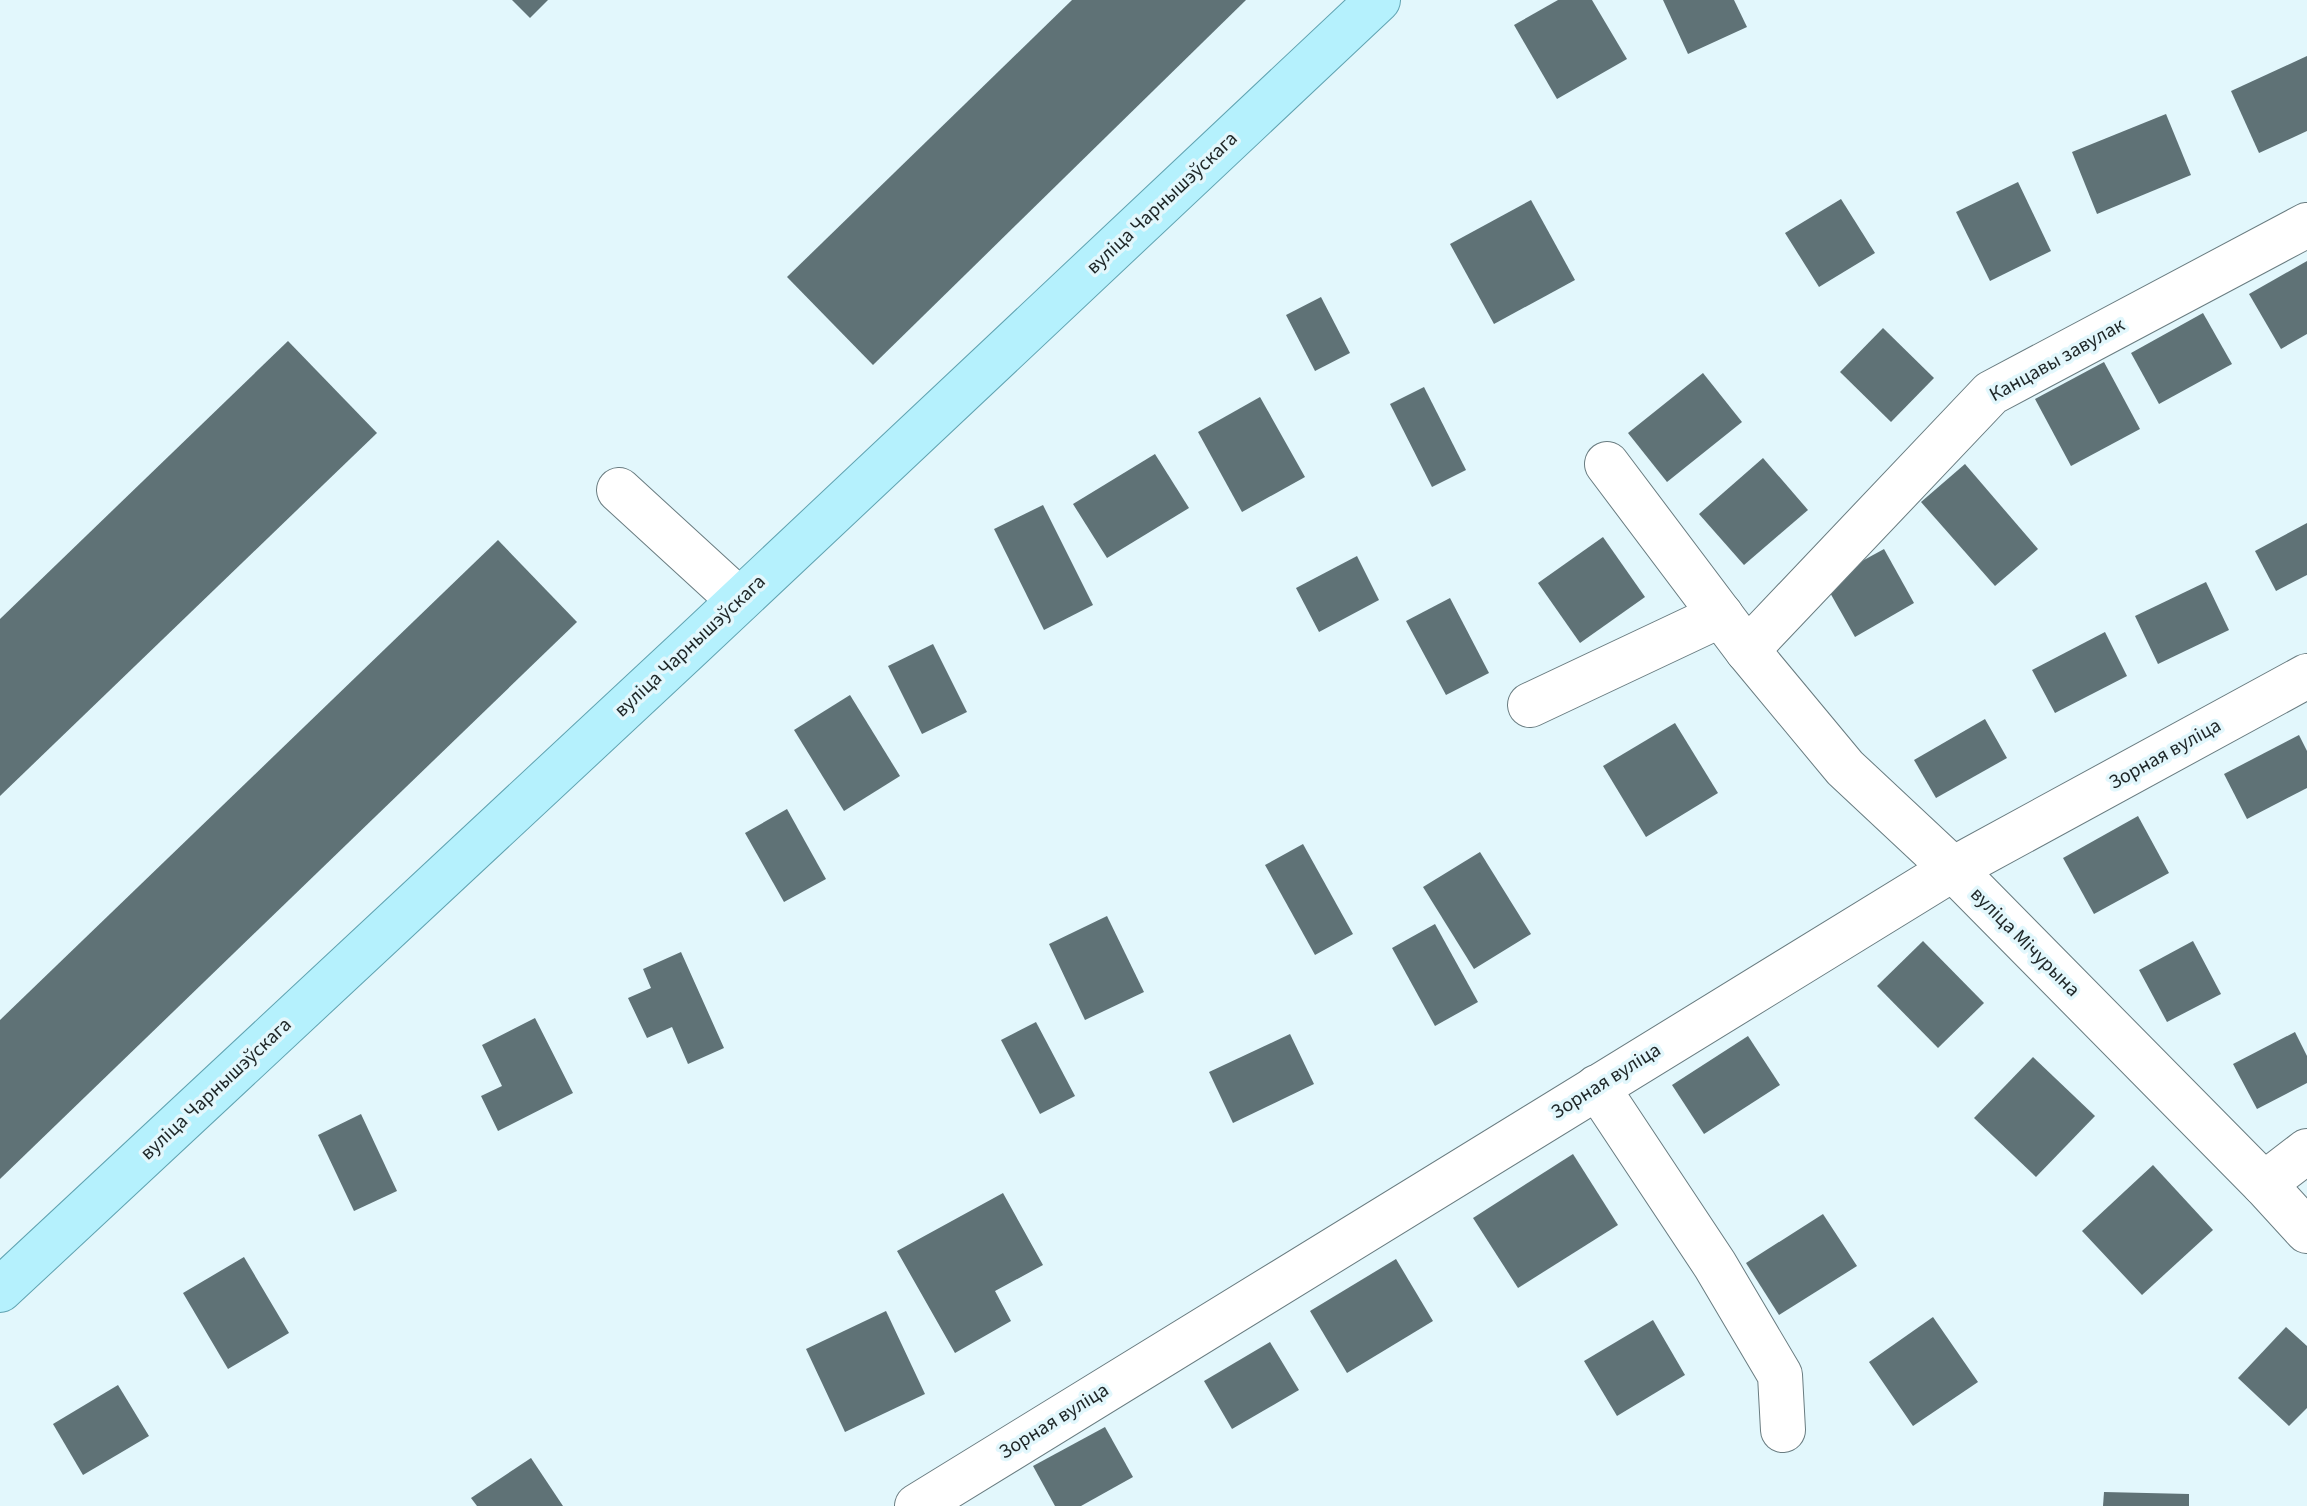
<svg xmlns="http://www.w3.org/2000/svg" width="2307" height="1506" viewBox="0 0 2307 1506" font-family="'Source Sans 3',sans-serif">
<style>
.building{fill:#5f7276}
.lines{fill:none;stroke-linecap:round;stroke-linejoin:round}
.minor-casing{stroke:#697c80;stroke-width:46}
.major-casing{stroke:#60a3b1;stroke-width:46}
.minor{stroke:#fff;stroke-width:44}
.major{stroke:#b5f1fd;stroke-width:44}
.labels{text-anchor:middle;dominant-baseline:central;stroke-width:7;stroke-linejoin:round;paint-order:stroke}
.street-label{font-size:20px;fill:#1e2627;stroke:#e2f7fc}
</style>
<rect width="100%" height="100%" fill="#e2f7fc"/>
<g class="building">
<polygon points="512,0 548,0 530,18"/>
<polygon points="1072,0 1246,0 873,365 787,277"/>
<polygon points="1558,0 1592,0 1627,59 1557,99 1514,25"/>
<polygon points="1663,0 1734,0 1747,27 1688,54"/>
<polygon points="2307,56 2307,131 2259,153 2231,91"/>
<polygon points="2166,114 2191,175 2097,214 2072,152"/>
<polygon points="2018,182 2051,251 1990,281 1956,212"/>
<polygon points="1841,199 1875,253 1819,287 1785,233"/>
<polygon points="1531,200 1575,280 1494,324 1450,244"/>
<polygon points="2307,261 2307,334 2281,349 2249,294"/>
<polygon points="1321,297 1350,353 1315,371 1286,315"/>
<polygon points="2203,313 2232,364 2159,404 2131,353"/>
<polygon points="1883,328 1934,378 1891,422 1840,372"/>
<polygon points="288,341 377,433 0,796 0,619"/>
<polygon points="2104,362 2140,429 2071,466 2035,399"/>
<polygon points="1703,373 1742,422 1667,482 1628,433"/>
<polygon points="1424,387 1466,470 1432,487 1390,404"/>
<polygon points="1260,397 1305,477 1242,512 1198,432"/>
<polygon points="1155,454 1189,508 1107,558 1073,504"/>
<polygon points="1763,458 1808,510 1744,565 1699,514"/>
<polygon points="1965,464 2038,549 1995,586 1921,502"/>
<polygon points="1043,505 1093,605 1044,630 994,529"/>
<polygon points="2307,523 2307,575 2276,591 2255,551"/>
<polygon points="1603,537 1645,597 1580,643 1538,583"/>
<polygon points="498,540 577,622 0,1179 0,1020"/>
<polygon points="1884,549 1914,603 1855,637 1824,582"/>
<polygon points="1357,556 1379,600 1319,632 1296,588"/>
<polygon points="2206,582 2229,630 2158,664 2135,616"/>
<polygon points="1450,598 1489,673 1446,695 1406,621"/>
<polygon points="2105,632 2127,676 2055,713 2032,670"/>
<polygon points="933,644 967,712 922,734 888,666"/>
<polygon points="850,695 900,776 844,811 794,730"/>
<polygon points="1985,719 2007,758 1936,798 1914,760"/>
<polygon points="1675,723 1718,793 1646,837 1603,766"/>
<polygon points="2299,735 2307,751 2307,788 2247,819 2224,774"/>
<polygon points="787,809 826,879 784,902 745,833"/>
<polygon points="2138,816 2169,873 2094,914 2063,858"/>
<polygon points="1303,844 1353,934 1315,955 1265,865"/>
<polygon points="1480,852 1531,934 1474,969 1423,887"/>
<polygon points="1107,916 1144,992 1085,1020 1049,944"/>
<polygon points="1435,924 1478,1002 1435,1026 1392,948"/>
<polygon points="1923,941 1984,1003 1938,1048 1877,986"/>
<polygon points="2193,941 2221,994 2167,1022 2139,970"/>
<polygon points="681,952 724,1048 688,1064 672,1027 647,1038 628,998 651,988 643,969"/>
<polygon points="535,1018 573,1093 498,1131 481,1096 502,1086 482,1045"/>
<polygon points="1036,1022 1075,1096 1040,1114 1001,1040"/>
<polygon points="2295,1032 2307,1056 2307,1083 2257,1109 2233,1064"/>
<polygon points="1290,1034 1314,1084 1233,1123 1209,1072"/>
<polygon points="1748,1036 1780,1085 1704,1134 1672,1085"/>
<polygon points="2033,1057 2095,1116 2036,1177 1974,1118"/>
<polygon points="361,1114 397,1191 354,1211 318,1135"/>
<polygon points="1573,1154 1618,1225 1518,1288 1473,1218"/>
<polygon points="2153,1165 2213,1230 2142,1295 2082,1231"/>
<polygon points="1003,1193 1043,1265 995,1291 1011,1321 955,1353 897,1251"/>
<polygon points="1823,1214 1857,1266 1779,1315 1746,1263"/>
<polygon points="244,1257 289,1333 228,1369 183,1293"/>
<polygon points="1396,1259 1433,1321 1347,1373 1310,1311"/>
<polygon points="886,1311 925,1394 845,1432 806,1349"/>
<polygon points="1933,1317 1978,1382 1913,1426 1869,1362"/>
<polygon points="1653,1320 1685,1375 1617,1416 1584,1361"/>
<polygon points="2286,1327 2307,1346 2307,1408 2289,1426 2238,1378"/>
<polygon points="1270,1342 1299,1390 1232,1429 1204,1381"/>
<polygon points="118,1385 149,1436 83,1475 53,1424"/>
<polygon points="1105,1427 1133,1477 1081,1506 1055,1506 1033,1466"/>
<polygon points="531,1458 563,1506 477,1506 471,1498"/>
<polygon points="2104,1492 2189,1494 2189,1506 2103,1506"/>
</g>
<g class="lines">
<g class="minor-casing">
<g id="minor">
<polyline points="1607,464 1747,650 1845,768 1953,869 2264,1184 2307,1231"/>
<polyline points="619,490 739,600"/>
<polyline points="1747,650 1991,393 2307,225"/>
<polyline points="1530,705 1721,615"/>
<polyline points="1597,1087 1715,1265 1780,1375 1783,1430"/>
<polyline points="2264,1184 2307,1151"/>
<polyline points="917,1506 1953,869 2307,676"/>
</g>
</g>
<g class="major-casing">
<polyline id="major" points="0,1290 689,648 1378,0"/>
</g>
<use href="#minor" class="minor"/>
<use href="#major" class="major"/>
</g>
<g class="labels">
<g class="street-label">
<text transform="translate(1162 203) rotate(-43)">вуліца Чарнышэўскага</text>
<text transform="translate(2057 360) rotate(-29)">Канцавы завулак</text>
<text transform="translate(690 646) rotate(-43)">вуліца Чарнышэўскага</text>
<text transform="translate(2165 754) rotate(-29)">Зорная вуліца</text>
<text transform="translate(2025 942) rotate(45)">вуліца Мічурына</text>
<text transform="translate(1606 1081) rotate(-32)">Зорная вуліца</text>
<text transform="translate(216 1089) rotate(-43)">вуліца Чарнышэўскага</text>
<text transform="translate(1054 1421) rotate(-32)">Зорная вуліца</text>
</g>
</g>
</svg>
